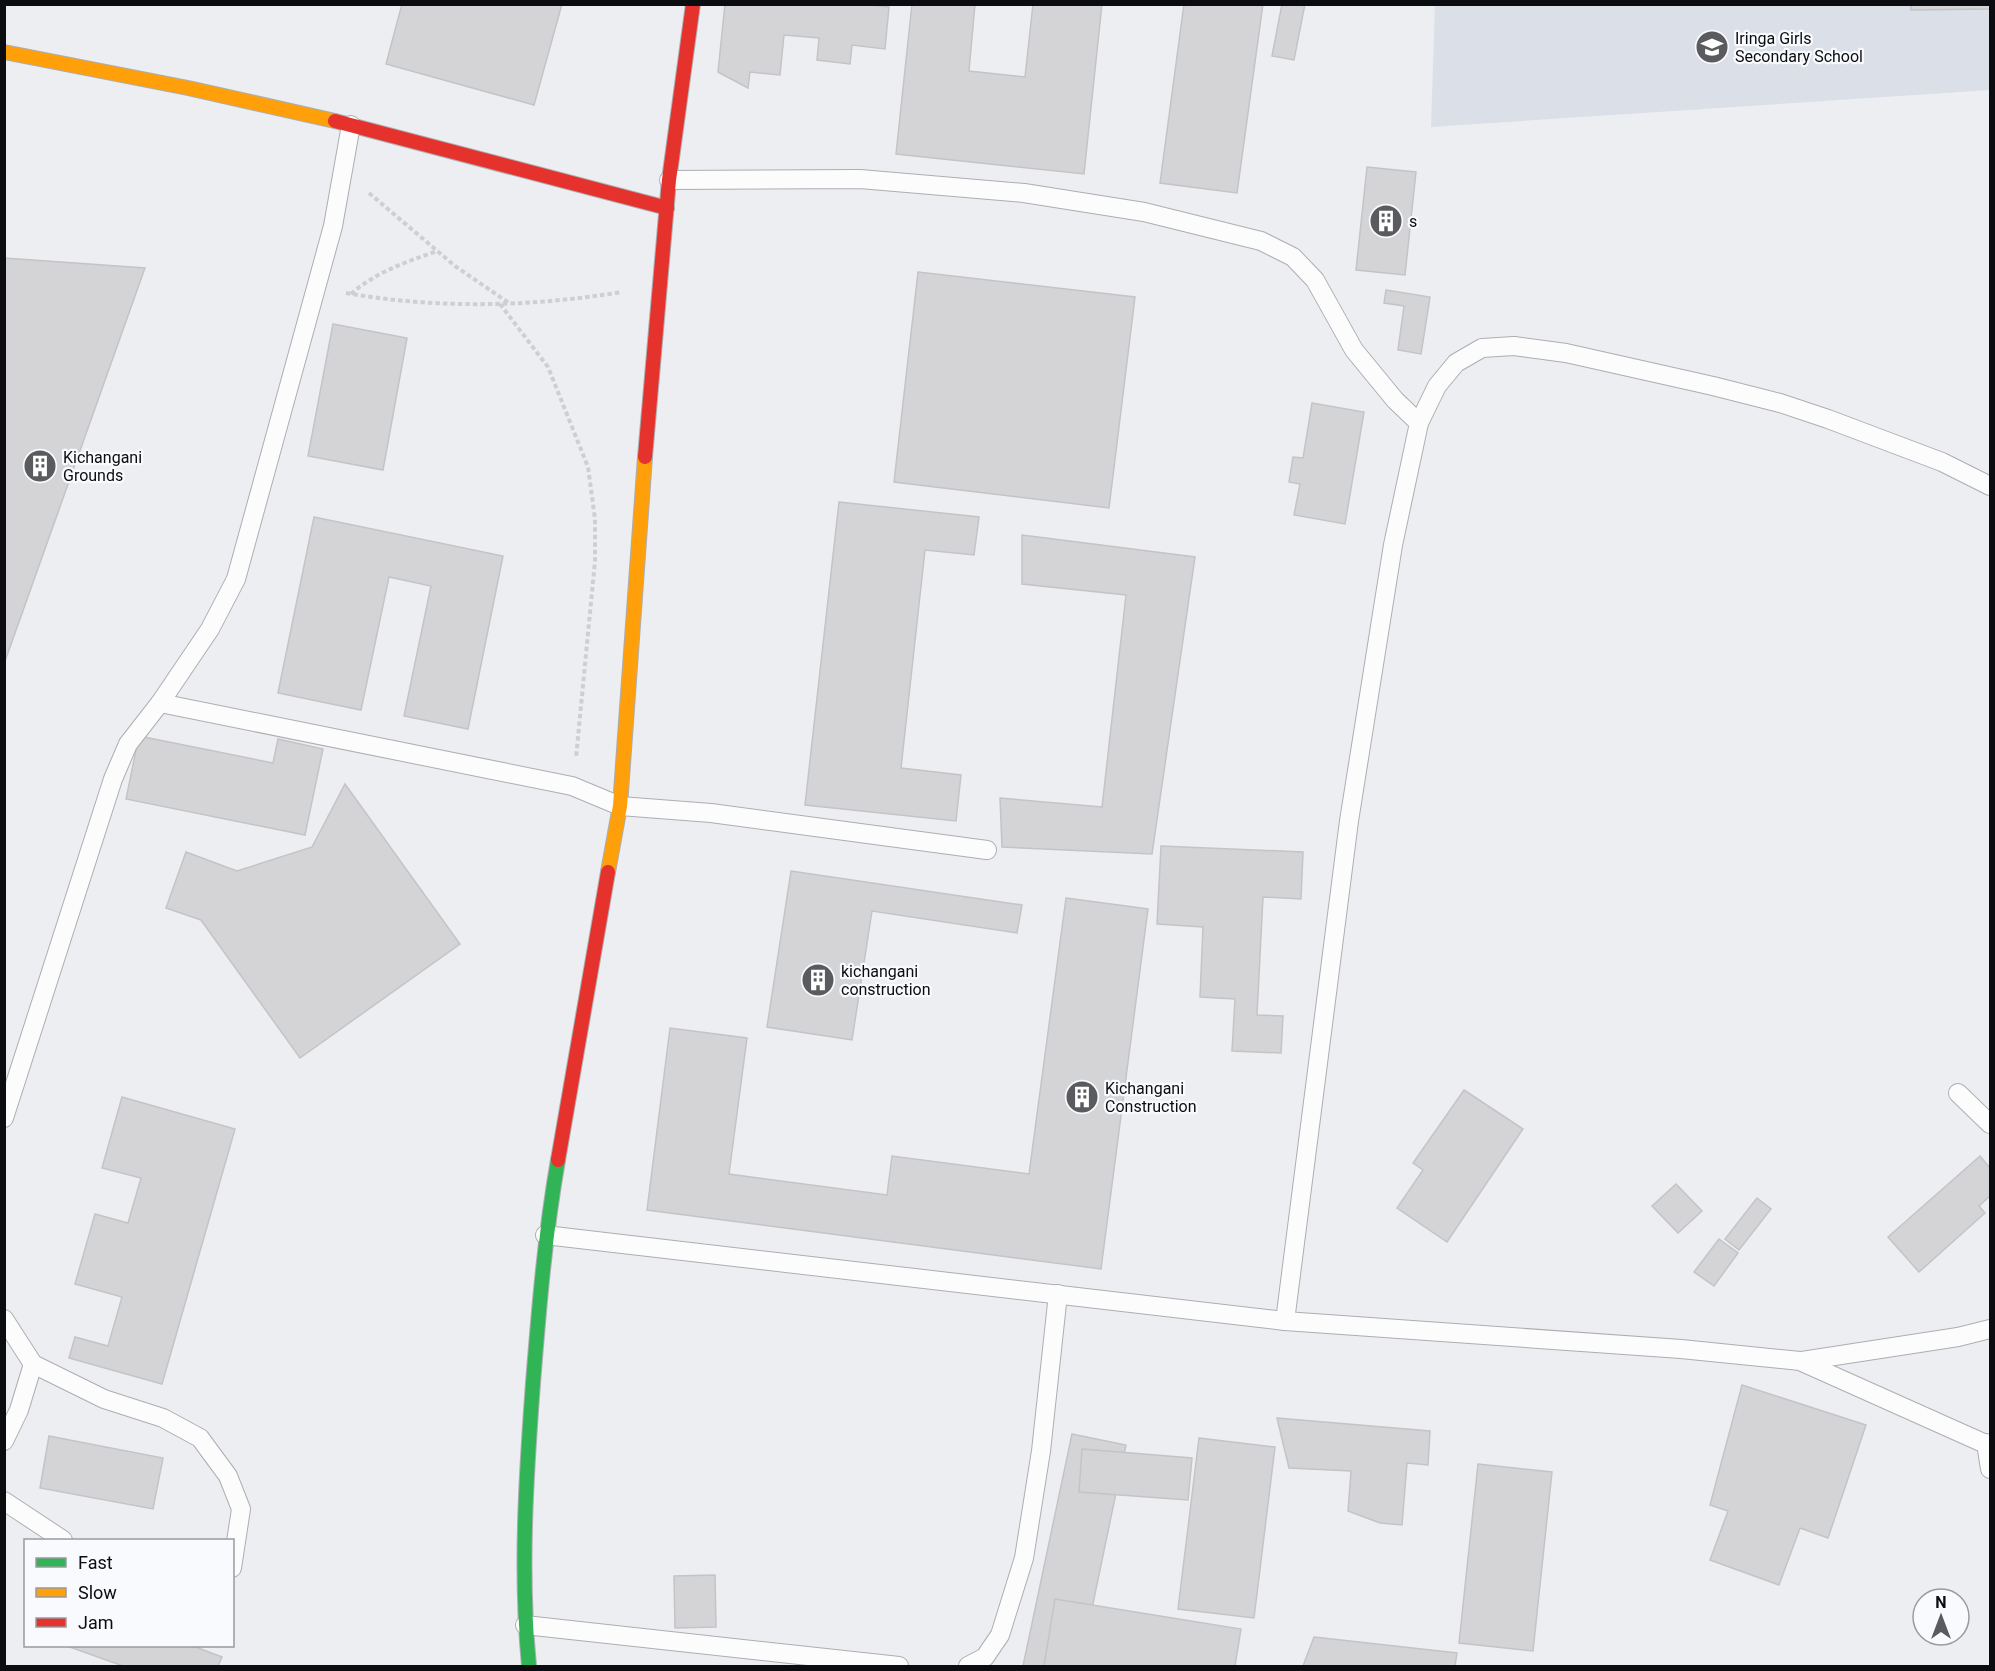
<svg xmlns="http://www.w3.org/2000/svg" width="1995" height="1671" viewBox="0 0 1995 1671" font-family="Roboto,sans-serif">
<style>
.built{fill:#dadfe8}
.building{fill:#d4d4d7;stroke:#c4c4c7;stroke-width:1.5}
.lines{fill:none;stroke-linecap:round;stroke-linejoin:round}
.lane-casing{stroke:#acaeb1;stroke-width:20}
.fast-casing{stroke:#acaeb1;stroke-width:16}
.slow-casing{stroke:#acaeb1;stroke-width:16}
.jam-casing{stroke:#acaeb1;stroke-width:16}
.path{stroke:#cecfd0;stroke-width:4;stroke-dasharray:4.5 3;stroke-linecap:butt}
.lane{stroke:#fcfcfd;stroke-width:18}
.fast{stroke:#30b455;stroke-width:14}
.slow{stroke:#ff9f0a;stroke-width:14}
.jam{stroke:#e5322d;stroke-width:14}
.labels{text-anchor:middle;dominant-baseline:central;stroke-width:4.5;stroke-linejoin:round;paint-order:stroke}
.poi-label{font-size:16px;fill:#0b0c0f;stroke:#f8fafe;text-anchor:start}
</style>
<rect width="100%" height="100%" fill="#eceef1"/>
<polygon class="built" points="1435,5 1990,5 1990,90 1431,127"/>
<g class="building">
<polygon points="402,4 562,4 534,105 386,64"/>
<polygon points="725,4 861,4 889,7 885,49 852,45 850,64 817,60 819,38 784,35 780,75 750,72 748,88 718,72"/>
<polygon points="912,4 975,4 969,71 1025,77 1033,4 1102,4 1084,174 896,154"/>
<polygon points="1184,4 1263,4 1237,193 1160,183"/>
<polygon points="1282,4 1305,4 1294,60 1272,56"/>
<polygon points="1911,4 1990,4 1990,9 1911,10"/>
<polygon points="1367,167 1416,172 1405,275 1356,270"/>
<polygon points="4,258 145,268 4,664"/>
<polygon points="918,272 1135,297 1109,508 894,482"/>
<polygon points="1386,290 1430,297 1421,354 1398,350 1404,306 1384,303"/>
<polygon points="333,324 407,338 383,470 308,456"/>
<polygon points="1312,403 1364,412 1345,524 1294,515 1300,484 1289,482 1293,457 1303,458"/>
<polygon points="839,502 979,517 974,555 925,550 901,768 961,775 956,821 805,805"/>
<polygon points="314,517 503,556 468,729 404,716 431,586 389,577 361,710 278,693"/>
<polygon points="1022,535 1195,557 1152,854 1002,847 1000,798 1102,807 1126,595 1022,584"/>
<polygon points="139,736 273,763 278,739 323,749 305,835 126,799"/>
<polygon points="345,784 460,944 300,1058 201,920 166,908 186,852 237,871 312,847"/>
<polygon points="1161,846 1303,852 1301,899 1263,897 1257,1015 1283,1016 1281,1053 1232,1051 1235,999 1200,997 1203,927 1157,924"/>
<polygon points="791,871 1022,905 1017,933 872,911 852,1040 767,1027"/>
<polygon points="1066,898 1148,909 1101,1269 647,1210 670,1028 747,1038 729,1174 887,1195 892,1156 1029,1174"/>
<polygon points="1464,1090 1523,1129 1447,1242 1397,1208 1423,1170 1413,1163"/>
<polygon points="122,1097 235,1129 162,1384 69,1358 75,1337 108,1346 122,1297 75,1284 95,1214 128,1223 141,1178 102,1168"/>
<polygon points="1980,1156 1990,1168 1990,1196 1979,1206 1985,1213 1919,1272 1888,1237"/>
<polygon points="1676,1184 1702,1211 1678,1233 1652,1206"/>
<polygon points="1757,1198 1771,1209 1739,1250 1725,1239"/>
<polygon points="1719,1239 1738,1253 1714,1286 1694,1272"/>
<polygon points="1742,1385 1866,1425 1828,1538 1800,1528 1779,1585 1710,1560 1728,1511 1710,1505"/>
<polygon points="1277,1418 1430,1431 1428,1465 1407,1463 1402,1525 1380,1523 1348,1511 1351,1471 1289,1468"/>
<polygon points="1072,1434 1126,1445 1080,1666 1023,1666"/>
<polygon points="49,1436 163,1458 153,1509 40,1488"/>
<polygon points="1199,1438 1275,1447 1254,1618 1178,1609"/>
<polygon points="1082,1449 1192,1458 1188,1500 1079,1492"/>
<polygon points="1478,1464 1552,1472 1533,1651 1459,1643"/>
<polygon points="715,1575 716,1627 675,1628 674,1576"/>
<polygon points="1055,1599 1241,1629 1235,1666 1044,1666"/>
<polygon points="1314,1637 1457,1653 1455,1666 1303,1666"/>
<polygon points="67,1646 193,1646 222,1657 218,1666 123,1666"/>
</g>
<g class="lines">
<g class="lane-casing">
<g id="lane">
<polyline points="669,180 860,179 1024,193 1144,212 1261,241 1293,257 1315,280 1354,350 1395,400 1419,423"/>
<polyline points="160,703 572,786 620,806 711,813 987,850"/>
<polyline points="1958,1093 1990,1124"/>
<polyline points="4,1118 113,779 128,744 160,703 210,629 236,579 333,226 351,125"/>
<polyline points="545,1235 1285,1321 1681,1349 1800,1361 1990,1446"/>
<polyline points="4,1319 33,1364 104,1399 163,1418 200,1438 228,1476 241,1509 232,1568"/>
<polyline points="1285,1321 1349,821 1393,545 1419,423 1437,386 1456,363 1482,348 1514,346 1566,353 1713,386 1780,403 1828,419 1942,462 1990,486"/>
<polyline points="1802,1361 1958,1337 1990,1329"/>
<polyline points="4,1441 19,1410 33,1364"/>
<polyline points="1986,1443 1990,1469"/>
<polyline points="4,1501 63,1540"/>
<polyline points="525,1625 899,1666"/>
<polyline points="968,1666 985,1657 1000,1635 1024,1558 1041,1451 1058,1294"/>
</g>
</g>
<g class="fast-casing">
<path id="fast" d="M529 1666C520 1572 526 1477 533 1383 539 1308 545 1234 558 1160"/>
</g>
<g class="slow-casing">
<g id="slow">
<polyline points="4,52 188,88 335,121"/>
<polyline points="608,872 620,806 645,457"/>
</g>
</g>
<g class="jam-casing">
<g id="jam">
<polyline points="335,121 667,208"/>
<polyline points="645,457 669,180 693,4"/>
<polyline points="558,1160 608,872"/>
</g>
</g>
<g class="path">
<polyline points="369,193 455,266 509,303"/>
<path d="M346 293C437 309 530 307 622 292"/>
<path d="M351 294C376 272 406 262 437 251"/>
<polyline points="500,304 548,367 588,467 595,519 595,561 576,758"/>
</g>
<use href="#lane" class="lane"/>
<use href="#fast" class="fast"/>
<use href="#slow" class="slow"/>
<use href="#jam" class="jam"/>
</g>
<defs>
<g id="school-disc" transform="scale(1.725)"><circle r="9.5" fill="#5a5b5e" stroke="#f8fafe"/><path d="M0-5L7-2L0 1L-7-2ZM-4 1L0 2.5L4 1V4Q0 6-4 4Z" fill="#fff"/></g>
<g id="building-disc" transform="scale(1.725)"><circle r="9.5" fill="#5a5b5e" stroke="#f8fafe"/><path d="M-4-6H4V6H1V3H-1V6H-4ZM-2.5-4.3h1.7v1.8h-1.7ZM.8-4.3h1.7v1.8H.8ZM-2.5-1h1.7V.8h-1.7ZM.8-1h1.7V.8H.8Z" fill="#fff"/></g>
</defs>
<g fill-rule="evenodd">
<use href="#school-disc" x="1712" y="47"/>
<use href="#building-disc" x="1386" y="221"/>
<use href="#building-disc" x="40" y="466"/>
<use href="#building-disc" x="818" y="980"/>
<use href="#building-disc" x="1082" y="1097"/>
</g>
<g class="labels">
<g class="poi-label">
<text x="1735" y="38">Iringa Girls<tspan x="1735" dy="18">Secondary School</tspan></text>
<text x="1409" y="221">s</text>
<text x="63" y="457">Kichangani<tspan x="63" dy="18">Grounds</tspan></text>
<text x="841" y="971">kichangani<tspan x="841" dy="18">construction</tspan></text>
<text x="1105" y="1088">Kichangani<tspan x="1105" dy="18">Construction</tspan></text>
</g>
</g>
<rect width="1995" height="1671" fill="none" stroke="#0b0c0f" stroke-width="12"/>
<rect x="24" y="1539" width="210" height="108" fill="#f8fafe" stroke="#999b9e" stroke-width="1.5"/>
<rect x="36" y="1558" width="30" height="9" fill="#30b455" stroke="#999b9e" stroke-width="1.5"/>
<text x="78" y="1569" font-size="18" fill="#0b0c0f">Fast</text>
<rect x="36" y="1588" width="30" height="9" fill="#ff9f0a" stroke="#999b9e" stroke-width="1.5"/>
<text x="78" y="1599" font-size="18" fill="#0b0c0f">Slow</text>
<rect x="36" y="1618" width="30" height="9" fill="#e5322d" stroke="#999b9e" stroke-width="1.5"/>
<text x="78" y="1629" font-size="18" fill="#0b0c0f">Jam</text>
<g transform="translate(1941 1617)"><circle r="28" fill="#f8fafe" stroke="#999b9e" stroke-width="1.5"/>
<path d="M0-4.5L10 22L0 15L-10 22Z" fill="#5a5b5e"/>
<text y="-9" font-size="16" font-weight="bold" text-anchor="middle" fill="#0b0c0f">N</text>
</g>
</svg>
